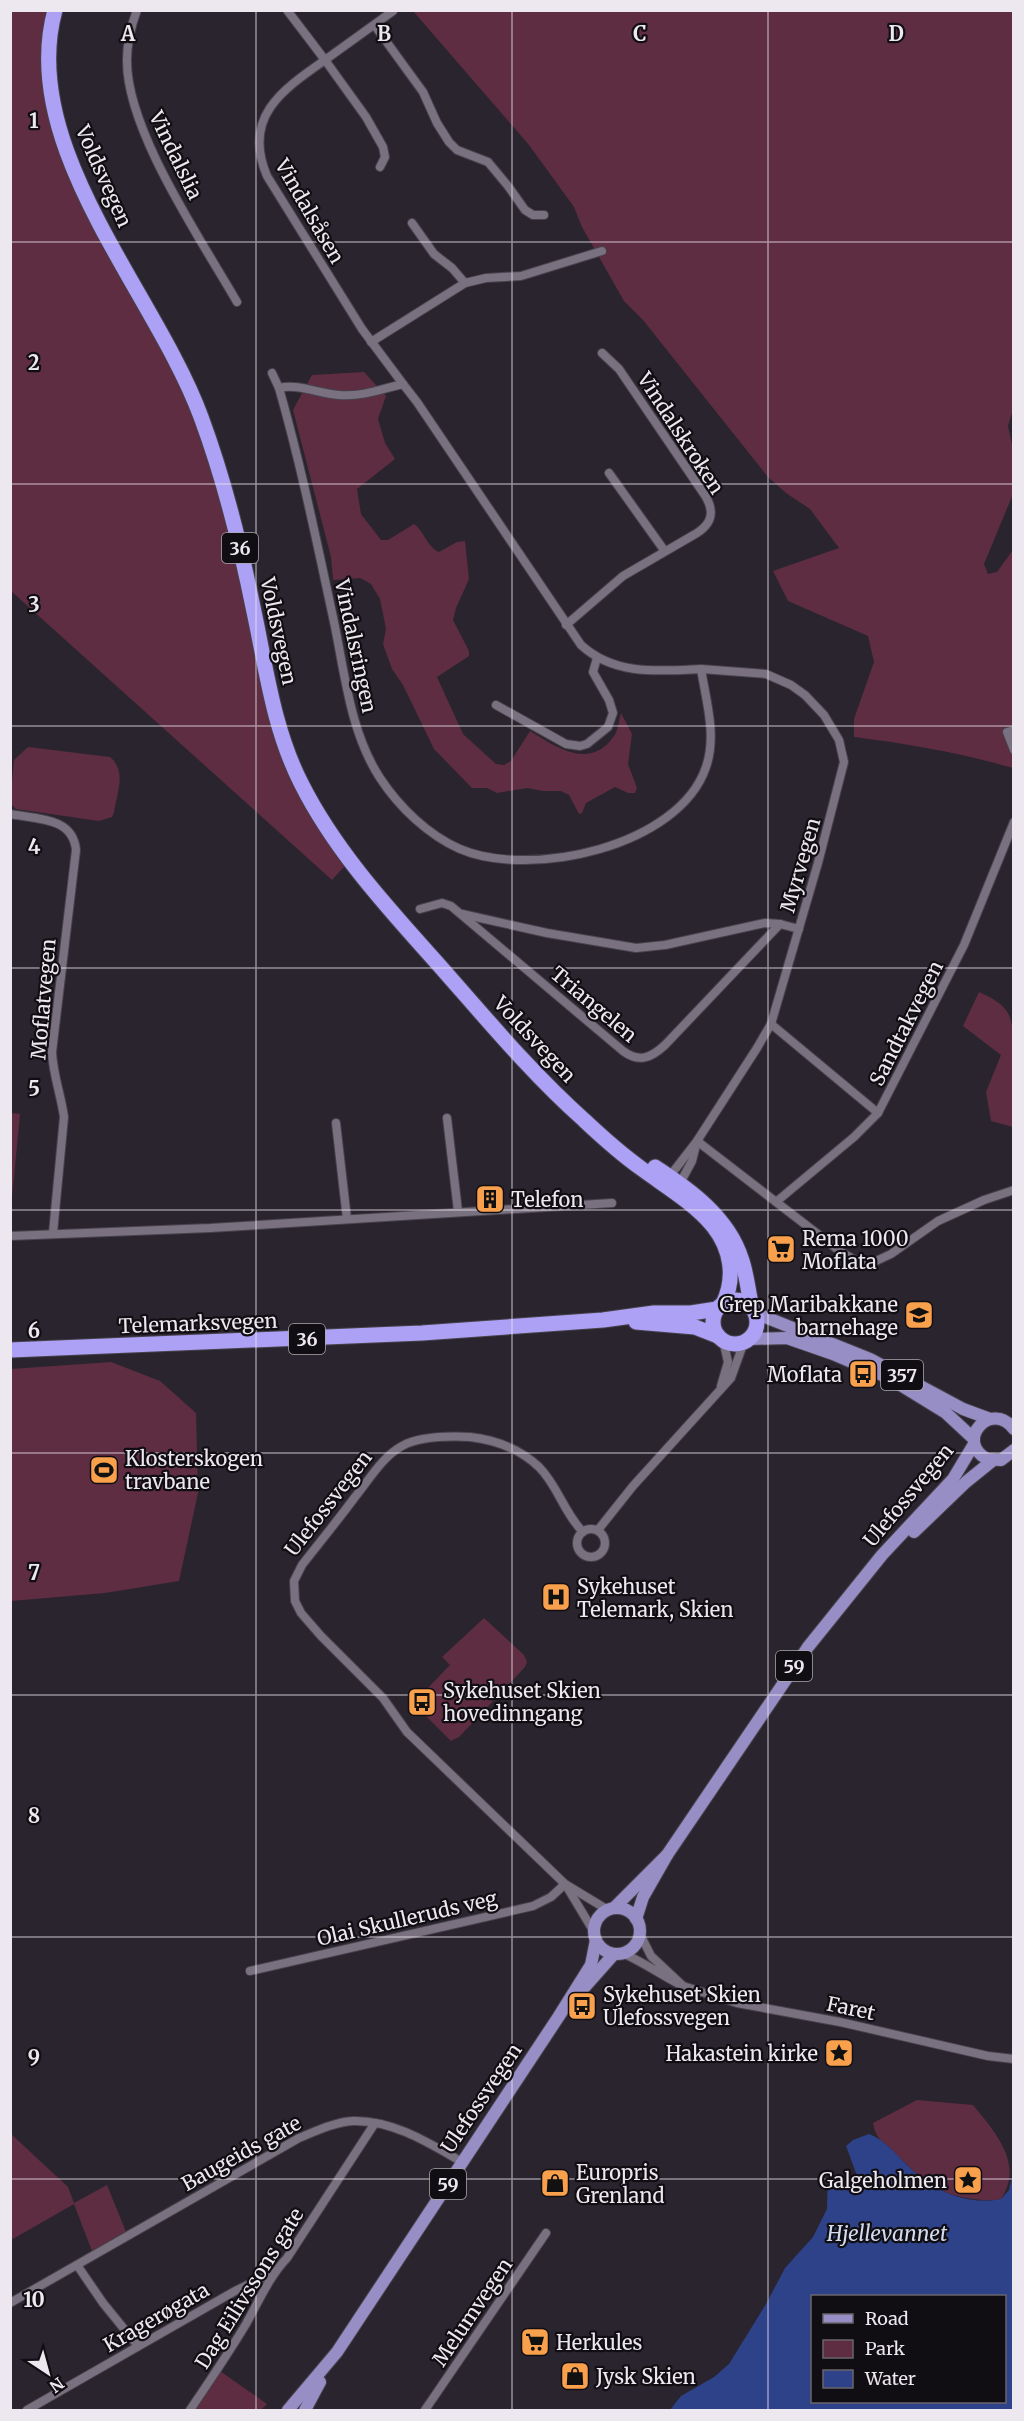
<svg xmlns="http://www.w3.org/2000/svg" width="1024" height="2421" viewBox="0 0 1024 2421" font-family="Merriweather,serif">
<style>
.green{fill:#5e2d41}
.water{fill:#2d4288;fill-rule:evenodd}
.lines{fill:none;stroke-linecap:round;stroke-linejoin:round}
.street-casing{stroke:#47424b;stroke-width:10}
.primary-casing{stroke:#47424b;stroke-width:14}
.highway-casing{stroke:#47424b;stroke-width:17}
.street{stroke:#79717f;stroke-width:8}
.primary{stroke:#988ec6;stroke-width:12}
.highway{stroke:#ada1f5;stroke-width:15}
.grid{fill:none;stroke:#ede8f0;stroke-width:1.5;stroke-opacity:0.55}
.labels{text-anchor:middle;dominant-baseline:central;stroke-width:4.5;stroke-linejoin:round;paint-order:stroke}
.shield{fill:#110e13;stroke:#aba7ae;stroke-width:1.5}
.shield-label{font-size:18px;font-weight:bold;fill:#ede8f0}
.street-label{font-size:20px;fill:#ede8f0;stroke:#110e13}
.poi-label{font-size:20px;fill:#ede8f0;stroke:#110e13;text-anchor:start}
.water-label{font-size:21px;font-style:italic;fill:#d2dbef;stroke:#110e13}
.grid-label{font-size:20px;text-anchor:middle;font-weight:bold;fill:#ede8f0;stroke:#110e13;stroke-width:4.5;stroke-linejoin:round;paint-order:stroke}
</style>
<rect width="100%" height="100%" fill="#2a242f"/>
<g class="green">
<path d="M11 11H63C28 137 145 271 194 380 211 419 220 461 230 502 243 556 256 609 268 662 278 703 288 746 307 784 320 809 338 833 353 857L332 880 11 591Z"/>
<path d="M413 11H1013L1014 406 1008 426 1013 449V494L984 564 988 574 997 572 1013 550V768C961 753 909 744 854 737V719L874 662 868 636 788 601 773 571 839 548 810 509 786 493 768 477 643 320 624 301 582 227 574 207 529 145Z"/>
<path d="M364 372 386 396 378 419 385 443 395 459 357 489 361 514 381 540H388L414 524C424 531 427 547 439 552L457 542 465 541 469 579 456 608 453 620 469 651V656L437 677 463 734 496 764 504 765 511 761 530 731C556 747 590 771 614 736 618 731 619 720 621 713L632 734 628 764 637 788 635 793H628L615 787 586 803 582 813 579 814 569 795 561 791H543L527 788 497 793 487 788H472L434 749 403 685 392 669 383 644 386 629 380 599 371 584 360 578 333 580 331 557 293 410 312 375Z"/>
<path d="M28 747 110 757C127 771 117 793 114 812L112 817 99 821 16 809 10 803 14 760Z"/>
<path d="M979 992C990 997 1003 1003 1009 1015 1018 1034 1014 1103 1013 1127L991 1121 986 1092 1001 1055 963 1026Z"/>
<polygon points="12,1113 20,1114 11,1208"/>
<polygon points="111,1362 160,1381 196,1413 198,1493 179,1581 105,1593 11,1601 11,1369"/>
<polygon points="484,1618 524,1655 527,1662 525,1667 459,1737 451,1741 422,1712 425,1700 423,1693 450,1665 442,1657"/>
<path d="M917 2100 973 2105C996 2133 1024 2164 1001 2199 991 2201 983 2200 973 2199 935 2194 920 2178 894 2152 882 2139 877 2142 873 2123Z"/>
<polygon points="10,2133 68,2187 74,2203 107,2185 126,2232 92,2251 74,2204 11,2240"/>
<polygon points="220,2371 267,2404 261,2410 190,2410"/>
</g>
<path class="water" d="M869 2134C883 2139 894 2152 905 2163 930 2189 964 2206 1001 2199L1009 2190 1013 2174V2410H670L681 2396 714 2377 729 2364 766 2304 785 2268 813 2237 827 2209 828 2172 847 2179 854 2177 856 2173 846 2146 853 2140ZM812 2296H1004V2402H812Z"/>
<g class="lines">
<g class="street-casing">
<g id="street">
<path d="M137 10C131 26 127 43 127 60 126 130 202 241 237 302"/>
<polyline points="287,10 325,60 393,11"/>
<polyline points="375,26 423,92 437,123 449,142 457,150 488,162 508,186 525,210 533,215 544,215"/>
<path d="M380 167 385 157 383 147 366 117 325 60C282 90 242 117 267 176L362 329 403 384"/>
<polyline points="412,223 434,254 452,268 465,283"/>
<polyline points="371,342 465,283 486,278 521,276 602,251"/>
<polyline points="272,373 279,388"/>
<path d="M403 384 417 402 581 645C615 676 659 671 701 669 706 700 717 736 706 767 679 847 530 879 460 849 428 835 399 807 380 778 350 732 345 674 334 622 317 543 301 465 279 388 299 383 319 394 339 395 361 397 382 389 403 384Z"/>
<polyline points="609,473 664,550"/>
<path d="M566 625 623 576 697 533C711 524 715 513 706 497L619 369 602 353"/>
<polyline points="496,705 566,744 580,746 587,744 608,727 613,713 609,700 593,672 597,658"/>
<polyline points="1014,730 1007,732 1014,750"/>
<path d="M10 814C37 819 73 817 76 850L52 1052C53 1075 61 1095 64 1117L53 1233"/>
<path d="M420 909 442 903 451 906 623 1051C639 1063 651 1058 665 1045L780 924 799 929"/>
<polyline points="462,914 547,933 636,948 665,945 765,923 780,924"/>
<polyline points="771,1024 878,1113"/>
<polyline points="447,1118 458,1211"/>
<polyline points="336,1123 347,1219"/>
<polyline points="697,1141 841,1252 855,1260 876,1261 891,1254 938,1221 984,1200 1014,1190"/>
<polyline points="671,1180 673,1172 697,1141 757,1048 771,1024 818,863 844,762 839,740 824,715 805,695 791,685 766,674 701,669"/>
<polyline points="679,1185 692,1161 696,1145"/>
<polyline points="776,1202 854,1137 878,1113 964,945 1014,822"/>
<polyline points="10,1236 210,1228 612,1203"/>
<polyline points="721,1386 728,1362 723,1340"/>
<circle cx="591" cy="1543" r="14"/>
<polyline points="598,1530 633,1486 731,1378 744,1342"/>
<path d="M583 1532C564 1513 558 1486 539 1467 520 1449 496 1440 470 1437 449 1436 420 1436 402 1446 382 1457 369 1480 355 1497 338 1520 320 1542 302 1565L294 1581 295 1601 301 1613 321 1636 383 1698 407 1732 565 1884 608 1910"/>
<polyline points="567,1887 594,1932"/>
<path d="M622 1953C644 1962 662 1976 683 1986L651 1956 639 1932"/>
<polyline points="250,1971 533,1906 551,1897 565,1884"/>
<polyline points="683,1986 737,2003 840,2022 988,2056 1014,2059"/>
<polyline points="77,2265 103,2303 138,2346"/>
<path d="M10 2303 299 2138C316 2131 335 2122 353 2121 393 2120 429 2143 462 2162"/>
<polyline points="27,2410 235,2291 272,2273"/>
<path d="M190 2410C209 2382 228 2354 246 2324 259 2301 269 2277 287 2258L375 2123"/>
<polyline points="425,2410 546,2233"/>
</g>
</g>
<g class="primary-casing">
<g id="primary">
<polyline points="755,1313 870,1359 963,1409 990,1419"/>
<polyline points="749,1339 787,1338 833,1354 889,1378 946,1413 974,1439"/>
<path d="M1014 1429C991 1399 954 1441 987 1459L1001 1460 1014 1450"/>
<polyline points="914,1532 966,1482 992,1461"/>
<polyline points="667,1855 808,1647 882,1555 953,1479 974,1444"/>
<polyline points="614,1908 667,1855 643,1897 636,1919"/>
<circle cx="617" cy="1931" r="23"/>
<polyline points="582,1990 614,1954"/>
<polyline points="288,2410 337,2352 559,2016 591,1965 596,1940"/>
<polyline points="305,2410 320,2382"/>
</g>
</g>
<g class="highway-casing">
<g id="highway">
<path d="M55 10C17 147 156 294 201 417 224 479 240 543 253 607 266 667 273 728 301 783 335 851 388 908 438 964 485 1017 531 1073 584 1120 602 1137 621 1154 642 1169 665 1186 694 1203 713 1226 731 1249 736 1277 723 1304"/>
<path d="M655 1167C689 1189 728 1217 741 1258 747 1274 748 1292 752 1308"/>
<circle cx="735" cy="1322" r="22"/>
<polyline points="636,1322 695,1327 718,1336"/>
<polyline points="10,1350 422,1333 603,1320 654,1313 691,1313 717,1309"/>
</g>
</g>
<use href="#street" class="street"/>
<use href="#primary" class="primary"/>
<use href="#highway" class="highway"/>
</g>
<path class="grid" d="M256 10V2410M512 10V2410M768 10V2410M10 242H1014M10 484H1014M10 726H1014M10 968H1014M10 1210H1014M10 1453H1014M10 1695H1014M10 1937H1014M10 2179H1014"/>
<defs>
<g id="building-square" transform="scale(1.5)"><rect x="-9" y="-9" width="18" height="18" rx="4" fill="#f9a04c" stroke="#110e13"/><path d="M-4-6H4V6H1V3H-1V6H-4ZM-2.5-4.3h1.7v1.8h-1.7ZM.8-4.3h1.7v1.8H.8ZM-2.5-1h1.7V.8h-1.7ZM.8-1h1.7V.8H.8Z" fill="#111"/></g>
<g id="supermarket-square" transform="scale(1.5)"><rect x="-9" y="-9" width="18" height="18" rx="4" fill="#f9a04c" stroke="#110e13"/><path d="M-6-5.5h2.5l.6 2H6L4.5 2H-2.5L-4.4-4H-6ZM-1.5 3.2a1.3 1.3 0 1 0 .1 0ZM3 3.2a1.3 1.3 0 1 0 .1 0Z" fill="#111"/></g>
<g id="school-square" transform="scale(1.5)"><rect x="-9" y="-9" width="18" height="18" rx="4" fill="#f9a04c" stroke="#110e13"/><path d="M0-5L7-2L0 1L-7-2ZM-4 1L0 2.5L4 1V4Q0 6-4 4Z" fill="#111"/></g>
<g id="bus-square" transform="scale(1.5)"><rect x="-9" y="-9" width="18" height="18" rx="4" fill="#f9a04c" stroke="#110e13"/><path d="M-5-6H5V4H4V6H2V4H-2V6H-4V4H-5ZM-3.5-4V0h7V-4ZM-3.5 1.2v1.5H-2V1.2ZM2 1.2v1.5H3.5V1.2Z" fill="#111"/></g>
<g id="stadium-square" transform="scale(1.5)"><rect x="-9" y="-9" width="18" height="18" rx="4" fill="#f9a04c" stroke="#110e13"/><path d="M0-5a6.5 5 0 1 0 0 10a6.5 5 0 1 0 0-10ZM-3.5-1.8h7v3.6h-7Z" fill="#111"/></g>
<g id="hospital-square" transform="scale(1.5)"><rect x="-9" y="-9" width="18" height="18" rx="4" fill="#f9a04c" stroke="#110e13"/><path d="M-5-5h3v3.5h4V-5h3V5h-3V1.5h-4V5h-3Z" fill="#111"/></g>
<g id="sight-square" transform="scale(1.5)"><rect x="-9" y="-9" width="18" height="18" rx="4" fill="#f9a04c" stroke="#110e13"/><path d="M0-6L1.8-2.2L6-1.7L2.9 1.2L3.7 5.4L0 3.3L-3.7 5.4L-2.9 1.2L-6-1.7L-1.8-2.2Z" fill="#111"/></g>
<g id="shop-square" transform="scale(1.5)"><rect x="-9" y="-9" width="18" height="18" rx="4" fill="#f9a04c" stroke="#110e13"/><path d="M-5-2.5h2.3a2.7 3.5 0 0 1 5.4 0H5L5.5 6h-11ZM-1.5-2.5h3a1.5 2.3 0 0 0-3 0Z" fill="#111"/></g>
</defs>
<g fill-rule="evenodd">
<use href="#building-square" x="490" y="1199"/>
<use href="#supermarket-square" x="781" y="1249"/>
<use href="#school-square" x="919" y="1315"/>
<use href="#bus-square" x="863" y="1374"/>
<use href="#stadium-square" x="104" y="1470"/>
<use href="#hospital-square" x="556" y="1597"/>
<use href="#bus-square" x="422" y="1702"/>
<use href="#bus-square" x="582" y="2006"/>
<use href="#sight-square" x="839" y="2053"/>
<use href="#sight-square" x="968" y="2180"/>
<use href="#shop-square" x="555" y="2183"/>
<use href="#supermarket-square" x="535" y="2342"/>
<use href="#shop-square" x="575" y="2376"/>
</g>
<g class="labels">
<g class="shield">
<rect x="222" y="533" width="36" height="30" rx="4.5"/>
<rect x="289" y="1324" width="36" height="30" rx="4.5"/>
<rect x="881" y="1360" width="42" height="30" rx="4.5"/>
<rect x="776" y="1651" width="36" height="30" rx="4.5"/>
<rect x="430" y="2169" width="36" height="30" rx="4.5"/>
</g>
<g class="shield-label">
<text x="240" y="548">36</text>
<text x="307" y="1339">36</text>
<text x="902" y="1375">357</text>
<text x="794" y="1666">59</text>
<text x="448" y="2184">59</text>
</g>
<g class="street-label">
<text transform="translate(176 155) rotate(64)">Vindalslia</text>
<text transform="translate(104 176) rotate(66)">Voldsvegen</text>
<text transform="translate(310 211) rotate(60)">Vindalsåsen</text>
<text transform="translate(681 433) rotate(57)">Vindalskroken</text>
<text transform="translate(279 631) rotate(78)">Voldsvegen</text>
<text transform="translate(356 646) rotate(78)">Vindalsringen</text>
<text transform="translate(800 865) rotate(-74)">Myrvegen</text>
<text transform="translate(43 999) rotate(-85)">Moflatvegen</text>
<text transform="translate(594 1004) rotate(40)">Triangelen</text>
<text transform="translate(906 1023) rotate(-63)">Sandtakvegen</text>
<text transform="translate(535 1039) rotate(47)">Voldsvegen</text>
<text transform="translate(198 1323) rotate(-2)">Telemarksvegen</text>
<text transform="translate(908 1495) rotate(-50)">Ulefossvegen</text>
<text transform="translate(328 1503) rotate(-52)">Ulefossvegen</text>
<text transform="translate(407 1918) rotate(-13)">Olai Skulleruds veg</text>
<text transform="translate(851 2008) rotate(12)">Faret</text>
<text transform="translate(481 2098) rotate(-56)">Ulefossvegen</text>
<text transform="translate(241 2153) rotate(-29)">Baugeids gate</text>
<text transform="translate(249 2288) rotate(-58)">Dag Eilivssons gate</text>
<text transform="translate(472 2312) rotate(-56)">Melumvegen</text>
<text transform="translate(156 2317) rotate(-30)">Kragerøgata</text>
</g>
<g class="poi-label">
<text x="511" y="1199">Telefon</text>
<text x="802" y="1238">Rema 1000<tspan x="802" dy="23">Moflata</tspan></text>
<text x="898" y="1304" text-anchor="end">Grep Maribakkane<tspan x="898" dy="23">barnehage</tspan></text>
<text x="842" y="1374" text-anchor="end">Moflata</text>
<text x="125" y="1458">Klosterskogen<tspan x="125" dy="23">travbane</tspan></text>
<text x="577" y="1586">Sykehuset<tspan x="577" dy="23">Telemark, Skien</tspan></text>
<text x="443" y="1690">Sykehuset Skien<tspan x="443" dy="23">hovedinngang</tspan></text>
<text x="603" y="1994">Sykehuset Skien<tspan x="603" dy="23">Ulefossvegen</tspan></text>
<text x="818" y="2053" text-anchor="end">Hakastein kirke</text>
<text x="576" y="2172">Europris<tspan x="576" dy="23">Grenland</tspan></text>
<text x="947" y="2180" text-anchor="end">Galgeholmen</text>
<text x="556" y="2342">Herkules</text>
<text x="596" y="2376">Jysk Skien</text>
</g>
<g class="water-label">
<text x="887" y="2233">Hjellevannet</text>
</g>
</g>
<g class="grid-label">
<text x="128" y="41">A</text>
<text x="384" y="41">B</text>
<text x="640" y="41">C</text>
<text x="896" y="41">D</text>
<text x="34" y="128">1</text>
<text x="34" y="370">2</text>
<text x="34" y="612">3</text>
<text x="34" y="854">4</text>
<text x="34" y="1096">5</text>
<text x="34" y="1338">6</text>
<text x="34" y="1580">7</text>
<text x="34" y="1823">8</text>
<text x="34" y="2065">9</text>
<text x="34" y="2307">10</text>
</g>
<rect width="1024" height="2421" fill="none" stroke="#ede8f0" stroke-width="24"/>
<rect x="811" y="2295" width="195" height="108" fill="#110e13" stroke="#69656b" stroke-width="1.5"/>
<rect x="823" y="2314" width="30" height="9" fill="#988ec6" stroke="#69656b" stroke-width="1.5"/>
<text x="865" y="2325" font-size="18" fill="#ede8f0">Road</text>
<rect x="823" y="2340" width="30" height="18" fill="#5e2d41" stroke="#69656b" stroke-width="1.5"/>
<text x="865" y="2355" font-size="18" fill="#ede8f0">Park</text>
<rect x="823" y="2370" width="30" height="18" fill="#2d4288" stroke="#69656b" stroke-width="1.5"/>
<text x="865" y="2385" font-size="18" fill="#ede8f0">Water</text>
<g transform="translate(48 2373) rotate(144)" stroke="#110e13" stroke-width="4.5" paint-order="stroke">
<path d="M0-4.5L10 22L0 15L-10 22Z" fill="#ede8f0"/>
<text y="-9" font-size="16" font-weight="bold" text-anchor="middle" fill="#ede8f0">N</text>
</g>
</svg>
